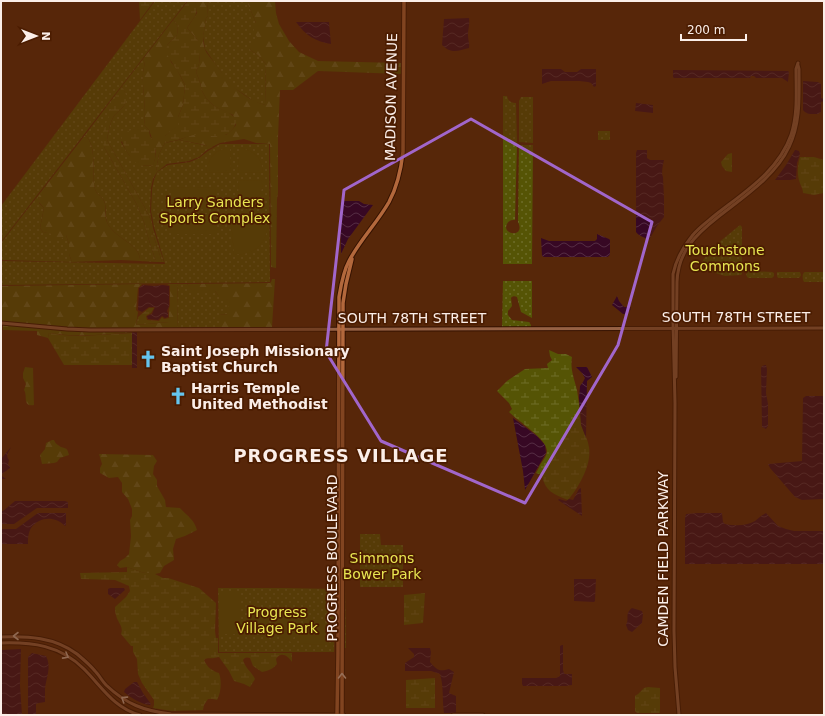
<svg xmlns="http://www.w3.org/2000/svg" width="825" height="716" viewBox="0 0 825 716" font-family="'DejaVu Sans',sans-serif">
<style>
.grass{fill:url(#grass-dots)}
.forest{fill:url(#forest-firs)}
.wetland{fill:url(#wetland-marsh)}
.garden{fill:#555405}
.water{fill:url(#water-waves)}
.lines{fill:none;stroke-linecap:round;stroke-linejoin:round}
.tertiary-casing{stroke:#351200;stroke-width:5}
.secondary-casing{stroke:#351200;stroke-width:5.5}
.tertiary{stroke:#966144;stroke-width:3}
.secondary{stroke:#b3683c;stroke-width:3.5}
.oneway{stroke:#d3b6a6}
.oneway2{stroke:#e5c6b4}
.marked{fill:none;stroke:#a166cb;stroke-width:3;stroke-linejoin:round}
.labels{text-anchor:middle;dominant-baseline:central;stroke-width:3.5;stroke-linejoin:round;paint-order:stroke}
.street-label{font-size:14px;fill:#fbeee8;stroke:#4b1c00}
.park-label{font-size:14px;fill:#e8e651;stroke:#4b1c00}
.poi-label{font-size:14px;font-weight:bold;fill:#fbeee8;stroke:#4b1c00;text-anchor:start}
.district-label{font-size:18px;font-weight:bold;letter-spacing:1px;fill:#fbeee8;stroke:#4b1c00}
</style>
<defs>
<pattern id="grass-dots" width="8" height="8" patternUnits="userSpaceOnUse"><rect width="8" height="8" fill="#555405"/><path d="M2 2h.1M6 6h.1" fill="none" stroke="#6e6d29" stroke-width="1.8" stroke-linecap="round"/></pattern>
<pattern id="forest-firs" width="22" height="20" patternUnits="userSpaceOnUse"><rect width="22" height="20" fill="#555405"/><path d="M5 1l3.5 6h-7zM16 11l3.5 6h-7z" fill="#6e6d29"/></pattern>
<pattern id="wetland-marsh" width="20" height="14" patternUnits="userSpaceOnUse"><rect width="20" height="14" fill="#555405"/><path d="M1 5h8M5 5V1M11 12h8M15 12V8" fill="none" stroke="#6e6d29"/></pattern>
<pattern id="water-waves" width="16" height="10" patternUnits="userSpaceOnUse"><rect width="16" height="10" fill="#370824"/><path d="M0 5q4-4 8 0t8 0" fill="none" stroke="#552c44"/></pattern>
</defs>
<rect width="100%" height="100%" fill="#572709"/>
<g class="grass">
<polygon points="155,1 187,1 1,242 1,206"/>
<polygon points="207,1 249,1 248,4 256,23 258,38 250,50 258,55 266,64 265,105 255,102 233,87 225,78 205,49 203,36 206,18 208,16"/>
<path d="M143 59C146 64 143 69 143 74 142 91 147 108 144 125L148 129H134L121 142 129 155 144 166H153L152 167 156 171 159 154 165 143 179 140 213 147 207 150 199 157 189 161 167 164 157 172 153 179 151 188 150 211 153 228 164 262H162L152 231V222L145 208 107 140C108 133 110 122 114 116 116 113 119 111 121 109 129 102 126 95 122 86Z"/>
<path d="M116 94 104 147 136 203 144 222 147 234 156 262 140 261C140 259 140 257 139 255 136 243 113 237 107 222 105 216 107 207 104 201 102 196 96 194 95 189 91 172 98 147 85 135Z"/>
<path d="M503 96H507C508 101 511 103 516 103L517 144 515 220C512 220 509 220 507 224 501 235 526 238 518 222L519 145H533L532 264H503Z"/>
<polygon points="521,97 533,97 533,143 519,142 519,101"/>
<rect x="598" y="131" width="12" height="9"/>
<polygon points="220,144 269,144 270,282 1,285 1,261 165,264 154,227 151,211 152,189 154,180 157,172 168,165 190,162 199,158 208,151"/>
<polygon points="47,184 39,203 44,208 40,228 43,232 66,235 69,244 69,254 72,262 1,260 1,243"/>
<polygon points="740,225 742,227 742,274 741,275 725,276 699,268 703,260 712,248"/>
<polygon points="748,271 772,272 774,273 774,276 772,278 748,278 746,275"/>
<polygon points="777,272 800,272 801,275 800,277 799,278 778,278 777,276"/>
<path d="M805 272H824V282H804C802 279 802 273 805 272Z"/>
<path d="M503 281H532V318L521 312 517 297C515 296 512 296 511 298L512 306 508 311V315L512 320 529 322 531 325V327L502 328Z"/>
<polygon points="178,284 187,284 193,291 215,291 218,295 228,300 228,314 219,315 219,327 178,328 177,304"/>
<polygon points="360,534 380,534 381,545 403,545 403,587 360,587"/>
<polygon points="344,586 345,586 346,648 344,648"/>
<polygon points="218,588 285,588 335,589 334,652 219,652"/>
</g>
<g class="forest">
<path d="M195 1H207L208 16 206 18C205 28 201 39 205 49 206 53 211 58 214 62 228 82 240 97 265 105L266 64 258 55 250 50 252 41 258 38 253 32 256 23 248 4 249 1H275L276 13 279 24 289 41 299 52 318 61 401 63V74L318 71 293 90H280L278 138V193L277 199 276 268 271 267 270 144 256 143 244 139 220 143 212 147H209L205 145 179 140 191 135H226L231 131 236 125 233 115 214 106 206 98 202 91 200 82 196 72 199 64 200 54 197 39 187 28 197 13Z"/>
<path d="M173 20 178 26 177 35 167 45 171 62 176 68 185 85 183 105 178 117V126L165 136V143L159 154 156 171 153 174 152 167 155 159 156 150 149 130 144 125C147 108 142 92 143 74 143 69 146 64 143 59Z"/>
<path d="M85 135C98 147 91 172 95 189 96 194 102 196 104 201 107 207 104 216 107 222 113 237 136 243 139 255 140 257 140 259 140 261L121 260 72 262 69 254V244L66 235 60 240H53L52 234 43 232 40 228 44 208 37 200 39 195 43 192 47 184Z"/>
<polygon points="272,279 275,279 272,327 219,327 219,315 228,314 228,300 220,299 218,295 215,291 192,291 187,284 270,283 271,282"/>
<polygon points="142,284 138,288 136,310 138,312 136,325 169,322 169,309 170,305 170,286 169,285 167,284 178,284 177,304 178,328 90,329 67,328 3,322 1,321 1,286"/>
<path d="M3 324 67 330 137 331V332C108 334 78 338 49 333L48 338 37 335V331L3 330Z"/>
<path d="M25 367 33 368 34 405C22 407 28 396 24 390L26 384 23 378V373Z"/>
<path d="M52 440H54C55 442 56 444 58 445 64 450 67 445 69 455L60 458 57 462 54 463 42 464 40 455 45 449 46 443Z"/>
<path d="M99 454 153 455 157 461 154 466 153 474 157 480V486L165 500 166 507 180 508C187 516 194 519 197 530L185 536 176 539 173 549 174 560 164 566 160 573 155 574H151L141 572 127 567 120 568 117 565 120 561 125 558 129 554 131 536 130 520 132 516V509L128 499 122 492V483L118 477 109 478 100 473V468L102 464Z"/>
</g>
<g class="wetland">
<polygon points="139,1 154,1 140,20"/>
<path d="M188 1H195C200 14 193 18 187 28L197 39 200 45V54L199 64 196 72 200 82 202 91 206 98 214 106 228 112 237 119C231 144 213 134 193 135 189 136 185 138 181 139 176 141 171 141 165 143V136L178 125V117L183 105 185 85 181 77 166 53 167 45 177 35 178 26 173 20Z"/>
<path d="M122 86C127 95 129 102 121 109 119 111 116 113 114 116 110 122 108 133 107 140L145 208 152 222V231L162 262H156L147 234 144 222 136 203 104 147 102 140 103 132 113 104 116 94Z"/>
<path d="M134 129H148L149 130 150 136 156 144 155 159 153 166C148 165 142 167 137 164 133 161 130 156 127 152 120 139 118 134 134 129Z"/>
<polygon points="732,153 732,172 726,171 722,166 721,162 728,154"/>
<path d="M800 157H814L824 160V193L814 195 803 193C803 188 800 185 799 180 797 173 798 164 800 157Z"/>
<polygon points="149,308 154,308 151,313 146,316 147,320 159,321 162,317 164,319 169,318 169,322 136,325 138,317"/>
<polygon points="49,333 62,335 81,336 132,333 132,365 64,365 48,338"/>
<path d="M549 350 558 354H566L572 357C570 369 574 378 577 390 579 402 580 414 582 426 584 433 588 440 589 447 592 464 579 487 568 500 554 494 545 492 542 475L536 473C538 470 539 467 540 465 543 460 547 456 547 451 547 439 518 421 509 412L512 409 509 403 497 391 507 381 525 369 548 368 547 364 552 360 550 356Z"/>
<path d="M127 567 141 572 155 574 163 578H168L199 588 216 603 215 631 216 638H218V653H292V662C288 656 281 651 276 659L277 664C273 669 268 671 262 672L253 666 250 658C247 657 245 657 243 660 245 668 252 672 255 679L250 687 244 684 234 681 229 671 219 657C217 657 216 658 214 658 210 659 208 657 204 660 207 667 212 671 219 673 222 681 221 693 217 700L213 699H208L204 705 203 710 172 711 153 708 154 705V700L142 683 138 674 137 659 133 652V646H131L121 634C124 626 117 622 116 615 115 613 115 609 115 607L126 597 130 591 129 586 115 580 81 579 80 573 127 572Z"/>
<polygon points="425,593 423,623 404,625 404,595"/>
<polygon points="435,678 435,708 406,708 406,680"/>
<polygon points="648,687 660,688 660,713 637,713 635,711 635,696 638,694 644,688"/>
</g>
<g class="garden">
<path d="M226 148H230L231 171 229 173 206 172C207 160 214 151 226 148Z"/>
<path d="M239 148C253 149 262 158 263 172L240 173 238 172Z"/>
<path d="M239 180 263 181C263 195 253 205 239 205L238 182Z"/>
<polygon points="214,187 216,189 215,207 173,207 173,188"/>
<polygon points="173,214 215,214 215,233 214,234 173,234"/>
<path d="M233 218 267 220C270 240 255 257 234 254L231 221Z"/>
<polygon points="388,570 402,570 402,581 383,581 383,574"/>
<rect x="221" y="593" width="18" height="41"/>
<path d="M284 609C295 618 299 630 291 642L271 631 270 628Z"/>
<path d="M258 611H263L264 631 263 633H242C243 622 247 614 258 611Z"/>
<path d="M315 621H324V644L322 645 299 643C300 632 306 625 315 621Z"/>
</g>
<g class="water">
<path d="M469 18C470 24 468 29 468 35 468 40 470 44 469 48 458 51 451 54 442 45L444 19Z"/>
<path d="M296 22H329L331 44C316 42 305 35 296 22Z"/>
<polygon points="542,69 561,69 565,72 577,72 581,69 596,69 596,86 594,87 591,83 588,82 579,81 551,81 542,84"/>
<polygon points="673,70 788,71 789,72 788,82 782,78 756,78 754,76 751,76 750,78 674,78 673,77"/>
<path d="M803 81 818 82 821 84V98L824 99V101L821 102V112L818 114C812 114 807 115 803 110Z"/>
<polygon points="636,103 653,105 653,113 635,111"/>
<path d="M637 150H647V158L650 160H664C663 165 661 173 663 177L664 198V217L657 226 649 240C645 237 640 237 636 232V153Z"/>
<polygon points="796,150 799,151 800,154 797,163 796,179 790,180 775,180 786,165 795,150"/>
<polygon points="342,201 359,201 364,204 373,205 348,239 341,254 340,203"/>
<polygon points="597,234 609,239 610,240 610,254 609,256 607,257 544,257 542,256 541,238 549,241 595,241 597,239"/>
<polygon points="143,285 154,286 163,285 169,286 169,306 167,311 168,313 168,317 165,318 162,316 158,320 148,319 147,316 152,314 155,307 149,307 142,312 138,310 139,288"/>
<polygon points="617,296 619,301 624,307 631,307 631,310 628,311 626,314 623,314 612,305"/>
<rect x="132" y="332" width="5" height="36"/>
<polygon points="765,365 766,365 767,369 766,393 768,404 768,426 766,429 762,427 761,368 762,366"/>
<polygon points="576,367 587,367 592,377 587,381 586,438 581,425 579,398 580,386 583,382 585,378 582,373"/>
<polygon points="806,396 824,396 824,499 802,500 795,497 770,468 768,464 802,461 803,398"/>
<polygon points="513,418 537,436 545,445 546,453 525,490 523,471"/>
<path d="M11 447C9 452 5 455 9 460L8 465 10 466V468L2 474V476L6 479H1V459Z"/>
<polygon points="581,488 581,490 582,516 558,500 559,499 566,501 569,499 573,500 579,489"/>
<polygon points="15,501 65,501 68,502 68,508 37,508 14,524 1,524 1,511 3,511"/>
<path d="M38 513H66V525L65 526C55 516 40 516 31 528 28 533 28 539 28 544H1V529H16Z"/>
<path d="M697 513H722L723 522 725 524C735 526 746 526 755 521 759 518 762 515 766 513L778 526 786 529 794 531H824V564H685V518L686 514Z"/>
<polygon points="574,579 596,579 595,601 594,602 574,601"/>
<polygon points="110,588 124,588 125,590 115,599 108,594 108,589"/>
<path d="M632 608 642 611 643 614 642 623 632 632 628 630 626 625C630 618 624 614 632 608Z"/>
<polygon points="562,645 563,645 563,670 564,673 565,674 572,674 572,685 566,686 523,686 522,684 522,678 556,678 560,676 560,646"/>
<path d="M408 648H430L431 652 430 662C437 670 439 672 449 669L454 672 449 693 456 696V713H444C442 700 444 687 440 674L431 671H405V663L414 657V654Z"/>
<polygon points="21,649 20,685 22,715 1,715 1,650"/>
<path d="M32 653 46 656C52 667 46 678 45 689 45 693 45 698 45 702L39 703 36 704V715H28V657Z"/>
<path d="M134 682H137L143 693 151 704 150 705C141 704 131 698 124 692L125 689Z"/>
</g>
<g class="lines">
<g class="tertiary-casing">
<g id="tertiary">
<polyline points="1,323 67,329 90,330 824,328"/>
<path d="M676 377 677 282C678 252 695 235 718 217 742 198 776 176 789 147 801 122 799 96 799 69L798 65"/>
<path d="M1 637C28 636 54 637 77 654 83 659 90 665 95 671 99 675 102 681 106 685 126 704 144 711 171 714L344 715"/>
<path d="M1 643C32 642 60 645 84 669 102 687 114 708 140 715"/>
<polyline points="453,715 483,715"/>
<path d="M679 715 675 667 674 631 675 403 673 322V274C676 260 683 247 692 236 698 228 707 222 714 216 743 193 778 172 791 135 798 114 796 91 796 69L798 63"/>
</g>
</g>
<g class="secondary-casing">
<g id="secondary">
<path d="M337 715 338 653 339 297C341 285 343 272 349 261 360 240 377 223 389 202 397 187 401 170 403 152L404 1"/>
<polyline points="342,715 343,303 346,284 352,259"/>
</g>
</g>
<use href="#tertiary" class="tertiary"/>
<use href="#secondary" class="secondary"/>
</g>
<defs><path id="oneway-chevron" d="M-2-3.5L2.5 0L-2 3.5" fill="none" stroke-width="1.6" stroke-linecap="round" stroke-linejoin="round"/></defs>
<g class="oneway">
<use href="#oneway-chevron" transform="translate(16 636) rotate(180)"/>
<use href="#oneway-chevron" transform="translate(66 656) rotate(29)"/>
<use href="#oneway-chevron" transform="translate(124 699) rotate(-147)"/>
</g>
<use class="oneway2" href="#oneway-chevron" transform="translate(342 676) rotate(-90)"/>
<path d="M0 0H825V716H0ZM471 119 652 222 618 345 525 503 381 441 326 352 344 190Z" fill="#572709" fill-opacity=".55" fill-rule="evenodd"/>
<path class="marked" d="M471 119 652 222 618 345 525 503 381 441 326 352 344 190Z"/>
<defs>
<g id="church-bare" transform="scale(1.38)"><path d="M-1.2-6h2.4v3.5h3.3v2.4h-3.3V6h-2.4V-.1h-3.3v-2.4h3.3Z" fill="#65c5ee" stroke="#4b1c00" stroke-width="2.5" paint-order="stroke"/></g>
</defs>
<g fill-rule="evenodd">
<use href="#church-bare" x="148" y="359"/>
<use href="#church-bare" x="178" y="396"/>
</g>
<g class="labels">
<g class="street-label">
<text transform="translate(391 97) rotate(-89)">MADISON AVENUE</text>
<text x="736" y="317">SOUTH 78TH STREET</text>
<text x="412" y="318">SOUTH 78TH STREET</text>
<text transform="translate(332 558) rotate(-90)">PROGRESS BOULEVARD</text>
<text transform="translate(663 559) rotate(-90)">CAMDEN FIELD PARKWAY</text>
</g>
<g class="park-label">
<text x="215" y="202">Larry Sanders<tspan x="215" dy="16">Sports Complex</tspan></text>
<text x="725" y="250">Touchstone<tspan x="725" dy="16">Commons</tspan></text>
<text x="382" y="558">Simmons<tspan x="382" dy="16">Bower Park</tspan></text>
<text x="277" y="612">Progress<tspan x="277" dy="16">Village Park</tspan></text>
</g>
<g class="poi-label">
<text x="161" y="351">Saint Joseph Missionary<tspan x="161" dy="16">Baptist Church</tspan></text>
<text x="191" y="388">Harris Temple<tspan x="191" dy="16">United Methodist</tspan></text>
</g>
<g class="district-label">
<text x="341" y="455">PROGRESS VILLAGE</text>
</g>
</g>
<rect width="825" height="716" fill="none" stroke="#fbeee8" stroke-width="4"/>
<g transform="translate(36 36) rotate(90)" stroke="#4b1c00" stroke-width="3" paint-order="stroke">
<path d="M0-3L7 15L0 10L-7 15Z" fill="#fbeee8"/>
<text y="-6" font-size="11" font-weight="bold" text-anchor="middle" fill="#fbeee8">N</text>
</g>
<path d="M681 34v6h65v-6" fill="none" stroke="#fbeee8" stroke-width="2"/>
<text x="687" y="34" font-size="12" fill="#fbeee8" stroke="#4b1c00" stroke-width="3" paint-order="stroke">200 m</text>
</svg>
